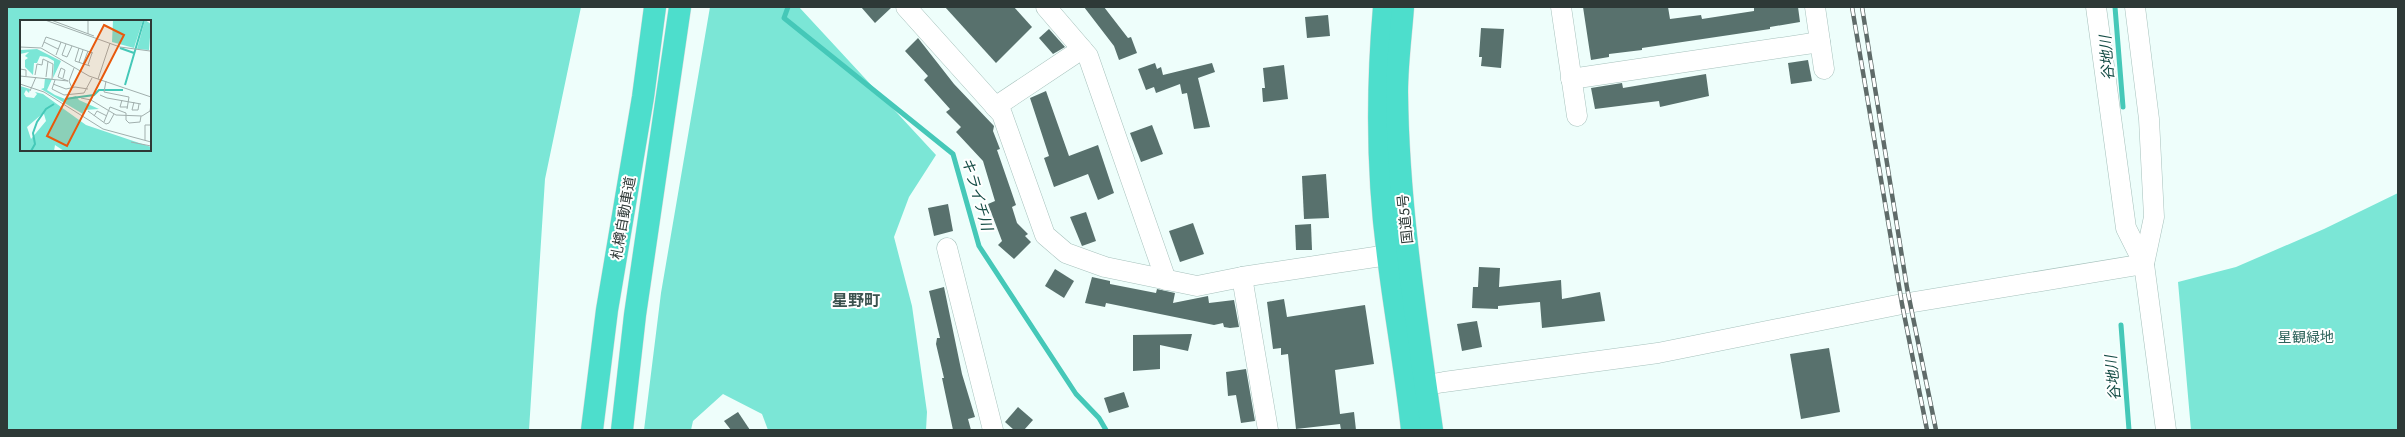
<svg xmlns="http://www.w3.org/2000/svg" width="2405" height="437" viewBox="0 0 2405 437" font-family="Jost,'Noto Sans JP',sans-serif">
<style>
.green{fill:#7be6d6;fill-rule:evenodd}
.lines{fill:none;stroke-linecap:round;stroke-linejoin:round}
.stream{stroke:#45c8b8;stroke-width:5}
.building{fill:#58716d}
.street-casing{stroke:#a6c1bc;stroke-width:21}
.highway-casing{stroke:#d9dbdb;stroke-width:23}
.street{stroke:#fff;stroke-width:20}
.highway{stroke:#4ddecc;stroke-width:22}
.rail-casing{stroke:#5f6b69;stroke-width:4.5}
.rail{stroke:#fff;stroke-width:3;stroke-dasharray:9;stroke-linecap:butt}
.labels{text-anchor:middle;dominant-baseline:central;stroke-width:4;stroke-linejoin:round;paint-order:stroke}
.street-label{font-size:14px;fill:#2e3937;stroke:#fff}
.park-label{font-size:14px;fill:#2e635b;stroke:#fff}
.water-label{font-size:15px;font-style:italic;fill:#144c45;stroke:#fff}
.quarter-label{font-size:16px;font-weight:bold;fill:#3b524e;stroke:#fff}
.inset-river{fill:none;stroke:#45c8b8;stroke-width:2}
.inset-road{fill:none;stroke:#a1afad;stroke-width:1}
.view{fill:#e8590c;fill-opacity:0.15;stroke:#e8590c;stroke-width:2}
.inset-edge{fill:none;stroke:#2e3937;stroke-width:2}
</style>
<rect width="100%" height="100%" fill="#eefefb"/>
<g class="green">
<path d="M7 7H581L545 179 529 430H7ZM21 21H150V150H21Z"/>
<polygon points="710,7 799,7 936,155 909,197 894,237 912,306 927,412 926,430 768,430 762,414 723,394 693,421 691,430 644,430 661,293"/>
<polygon points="2398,193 2398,430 2191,430 2178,282 2236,267 2324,229"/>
</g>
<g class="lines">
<g class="stream">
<polyline points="788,7 784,18 953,154 979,246 1076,394 1099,418 1106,430"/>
<polyline points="2115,7 2123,107"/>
<polyline points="2121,325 2129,430"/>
</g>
</g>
<g class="building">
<polygon points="861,7 892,7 875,23"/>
<polygon points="945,7 1014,7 1032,27 996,63"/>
<polygon points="1084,7 1104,7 1128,38 1131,37 1137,53 1119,60 1114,46"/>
<polygon points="1583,7 1668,7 1670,19 1701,15 1702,19 1754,11 1754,7 1798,7 1800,22 1770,27 1770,29 1642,48 1642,50 1609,54 1609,57 1591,60"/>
<polygon points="1328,15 1330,36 1307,38 1305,17"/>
<polygon points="1481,28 1504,29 1501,68 1481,66 1482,57 1479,57"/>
<polygon points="1049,29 1065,47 1053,54 1039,38"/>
<polygon points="918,38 954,84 994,126 993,131 1000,149 997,150 1016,205 1012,207 1017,223 1028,234 1025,236 1031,242 1014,259 998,245 1002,241 988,204 995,201 983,161 956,132 961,127 946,112 950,109 924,80 928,76 905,51"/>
<polygon points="1808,60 1812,81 1791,84 1788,63"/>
<polygon points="1155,63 1157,69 1161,67 1163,75 1212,63 1215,72 1198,78 1210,127 1194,129 1187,93 1182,94 1180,84 1156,93 1154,87 1146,90 1138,69"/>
<polygon points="1284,65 1288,99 1263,102 1262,88 1265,88 1263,68"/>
<polygon points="1706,74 1709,96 1660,107 1659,101 1595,109 1591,88 1622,83 1623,88"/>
<polygon points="1046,91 1069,156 1098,145 1114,193 1098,200 1088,174 1054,187 1044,158 1049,156 1030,98"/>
<polygon points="1152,125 1163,154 1141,162 1130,133"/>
<polygon points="1326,174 1329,218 1304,219 1302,176"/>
<polygon points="948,204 953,231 934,236 928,208"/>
<polygon points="1086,212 1096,241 1082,246 1070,217"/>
<polygon points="1193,223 1204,254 1180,262 1169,231"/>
<polygon points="1311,224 1312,250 1296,250 1295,225"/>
<polygon points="1479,267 1500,268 1499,287 1561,280 1562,299 1600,292 1605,321 1542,328 1540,302 1498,306 1498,309 1472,308 1473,287 1478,287"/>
<polygon points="1055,269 1074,281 1064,298 1045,286"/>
<polygon points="1092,277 1110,281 1110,284 1156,293 1157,289 1175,293 1173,303 1208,296 1209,303 1234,300 1239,327 1230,328 1224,327 1223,323 1214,325 1106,303 1105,307 1085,303"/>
<polygon points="944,287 962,374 975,417 968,419 971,430 953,430 942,378 944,378 936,344 937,338 940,338 929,291"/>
<polygon points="1284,299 1287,317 1365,305 1374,364 1335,370 1340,414 1354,412 1356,430 1341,430 1340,424 1296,429 1288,354 1281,355 1281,348 1273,349 1267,302"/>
<polygon points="1477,321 1482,347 1462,351 1457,324"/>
<polygon points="1192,334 1188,351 1160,345 1160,369 1133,371 1133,335"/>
<polygon points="1829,348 1840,412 1801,419 1790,354"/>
<polygon points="1246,369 1255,421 1241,423 1236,395 1228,396 1226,372"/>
<polygon points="1124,392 1129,407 1109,413 1104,398"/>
<polygon points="1018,407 1033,420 1024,430 1014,430 1005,422"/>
<polygon points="738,412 750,430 731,430 724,421"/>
</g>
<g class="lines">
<g class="street-casing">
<g id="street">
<polyline points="906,7 1002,114 1045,235 1066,253 1105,267 1197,286 1242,277 1388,255"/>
<polyline points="1046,7 1088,56 1166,280"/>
<polyline points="1561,7 1577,116"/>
<polyline points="1815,7 1824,69"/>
<polyline points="2096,7 2126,228 2144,264 2166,430"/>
<polyline points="2135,7 2149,119 2154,217 2144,264"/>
<polyline points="1571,79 1820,42"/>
<polyline points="995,107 1082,49"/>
<polyline points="947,248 993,430"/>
<polyline points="1242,277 1268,430"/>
<polyline points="1410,388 1444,382 1658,353 1902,304 2144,264"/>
</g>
</g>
<g class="highway-casing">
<g id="highway">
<path d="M1384 7C1377 89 1377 174 1388 256 1395 314 1406 372 1412 430"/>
<path d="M1403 7C1401 35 1397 64 1397 92 1398 205 1416 318 1432 430"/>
<polyline points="592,430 607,310 643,97 655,7"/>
<polyline points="622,430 635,315 680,7"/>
</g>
</g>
<use href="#street" class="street"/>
<use href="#highway" class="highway"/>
<g class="rail-casing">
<g id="rail">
<polyline points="1852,7 1902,304 1927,430"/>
<polyline points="1862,7 1907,288 1936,430"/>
</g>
</g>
<use href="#rail" class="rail"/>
</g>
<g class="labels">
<g class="street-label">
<text transform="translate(623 218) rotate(-80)">札樽自動車道</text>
<text transform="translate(1405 219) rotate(-96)">国道5号</text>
</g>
<g class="park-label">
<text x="2306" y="337">星観緑地</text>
</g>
<g class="water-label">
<text transform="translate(2107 58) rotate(-94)">谷地川</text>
<text transform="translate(977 194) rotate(74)">キライチ川</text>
<text transform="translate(2113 378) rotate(-95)">谷地川</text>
</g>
<g class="quarter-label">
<text x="856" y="300">星野町</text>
</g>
</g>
<g transform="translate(20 20)">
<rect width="131" height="131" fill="#eefefb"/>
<path d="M93 0H123L114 28 92 22ZM125 0 131 4 129 30 117 29ZM17 29 41 41 33 58 34 41 27 37 20 36 17 43H14L13 55 5 47V40L8 38 5 36 9 32 0 34V30ZM25 58 32 59 27 70 35 75 45 79 56 76 59 80 79 89 64 90 63 94 21 69 24 68ZM0 66 10 69 9 73 6 70 4 74 6 77 14 78 17 74 15 72 23 74 66 105 131 127V131H44L35 125 34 131H0ZM22 94H24L26 101 11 119 7 107Z" fill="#7be6d6" fill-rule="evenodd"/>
<path class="inset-river" d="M100 28 114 33M105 65 124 0M45 79 74 75 79 70H103M11 131 15 124 13 113 17 102 26 89 34 84"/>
<path class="inset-road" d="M25 0 100 27 130 31M31 0 74 16M68 14V0M24 22 38 29M46 24 42 35 47 37M0 27 21 28 69 56 131 77M22 27 26 17 73 33M59 28 55 41 70 46M36 35 41 22M47 37 52 26M59 42 63 30M63 44 68 31M68 45 72 33M0 49 6 50V56M15 55 17 44 22 45 23 39 33 44 32 59M0 56 48 61M26 57 28 41M43 58 45 50 41 48 38 57 48 61M78 59 90 23M35 60 32 69 44 75 64 73 72 58M86 61 84 72 109 77 107 89M0 64 24 72 83 109 131 122M33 64 46 69 55 67 68 69M52 68 49 61 54 48M10 71 16 57M80 75 87 78 121 84M61 78 71 80 96 95 122 96 130 91 131 85M102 80 100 87H108M114 82 112 90H118L119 84M68 91 86 104 89 103 94 94M74 96 77 91 87 96M84 102 90 87 106 93V100L109 103 120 102 121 96M125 120V105H131M111 122 131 126"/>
<path class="view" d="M84 5 104 15 47 126 27 116Z"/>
<rect width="131" height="131" class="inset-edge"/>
</g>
<rect width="2405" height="437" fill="none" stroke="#2e3937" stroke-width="16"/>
</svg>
